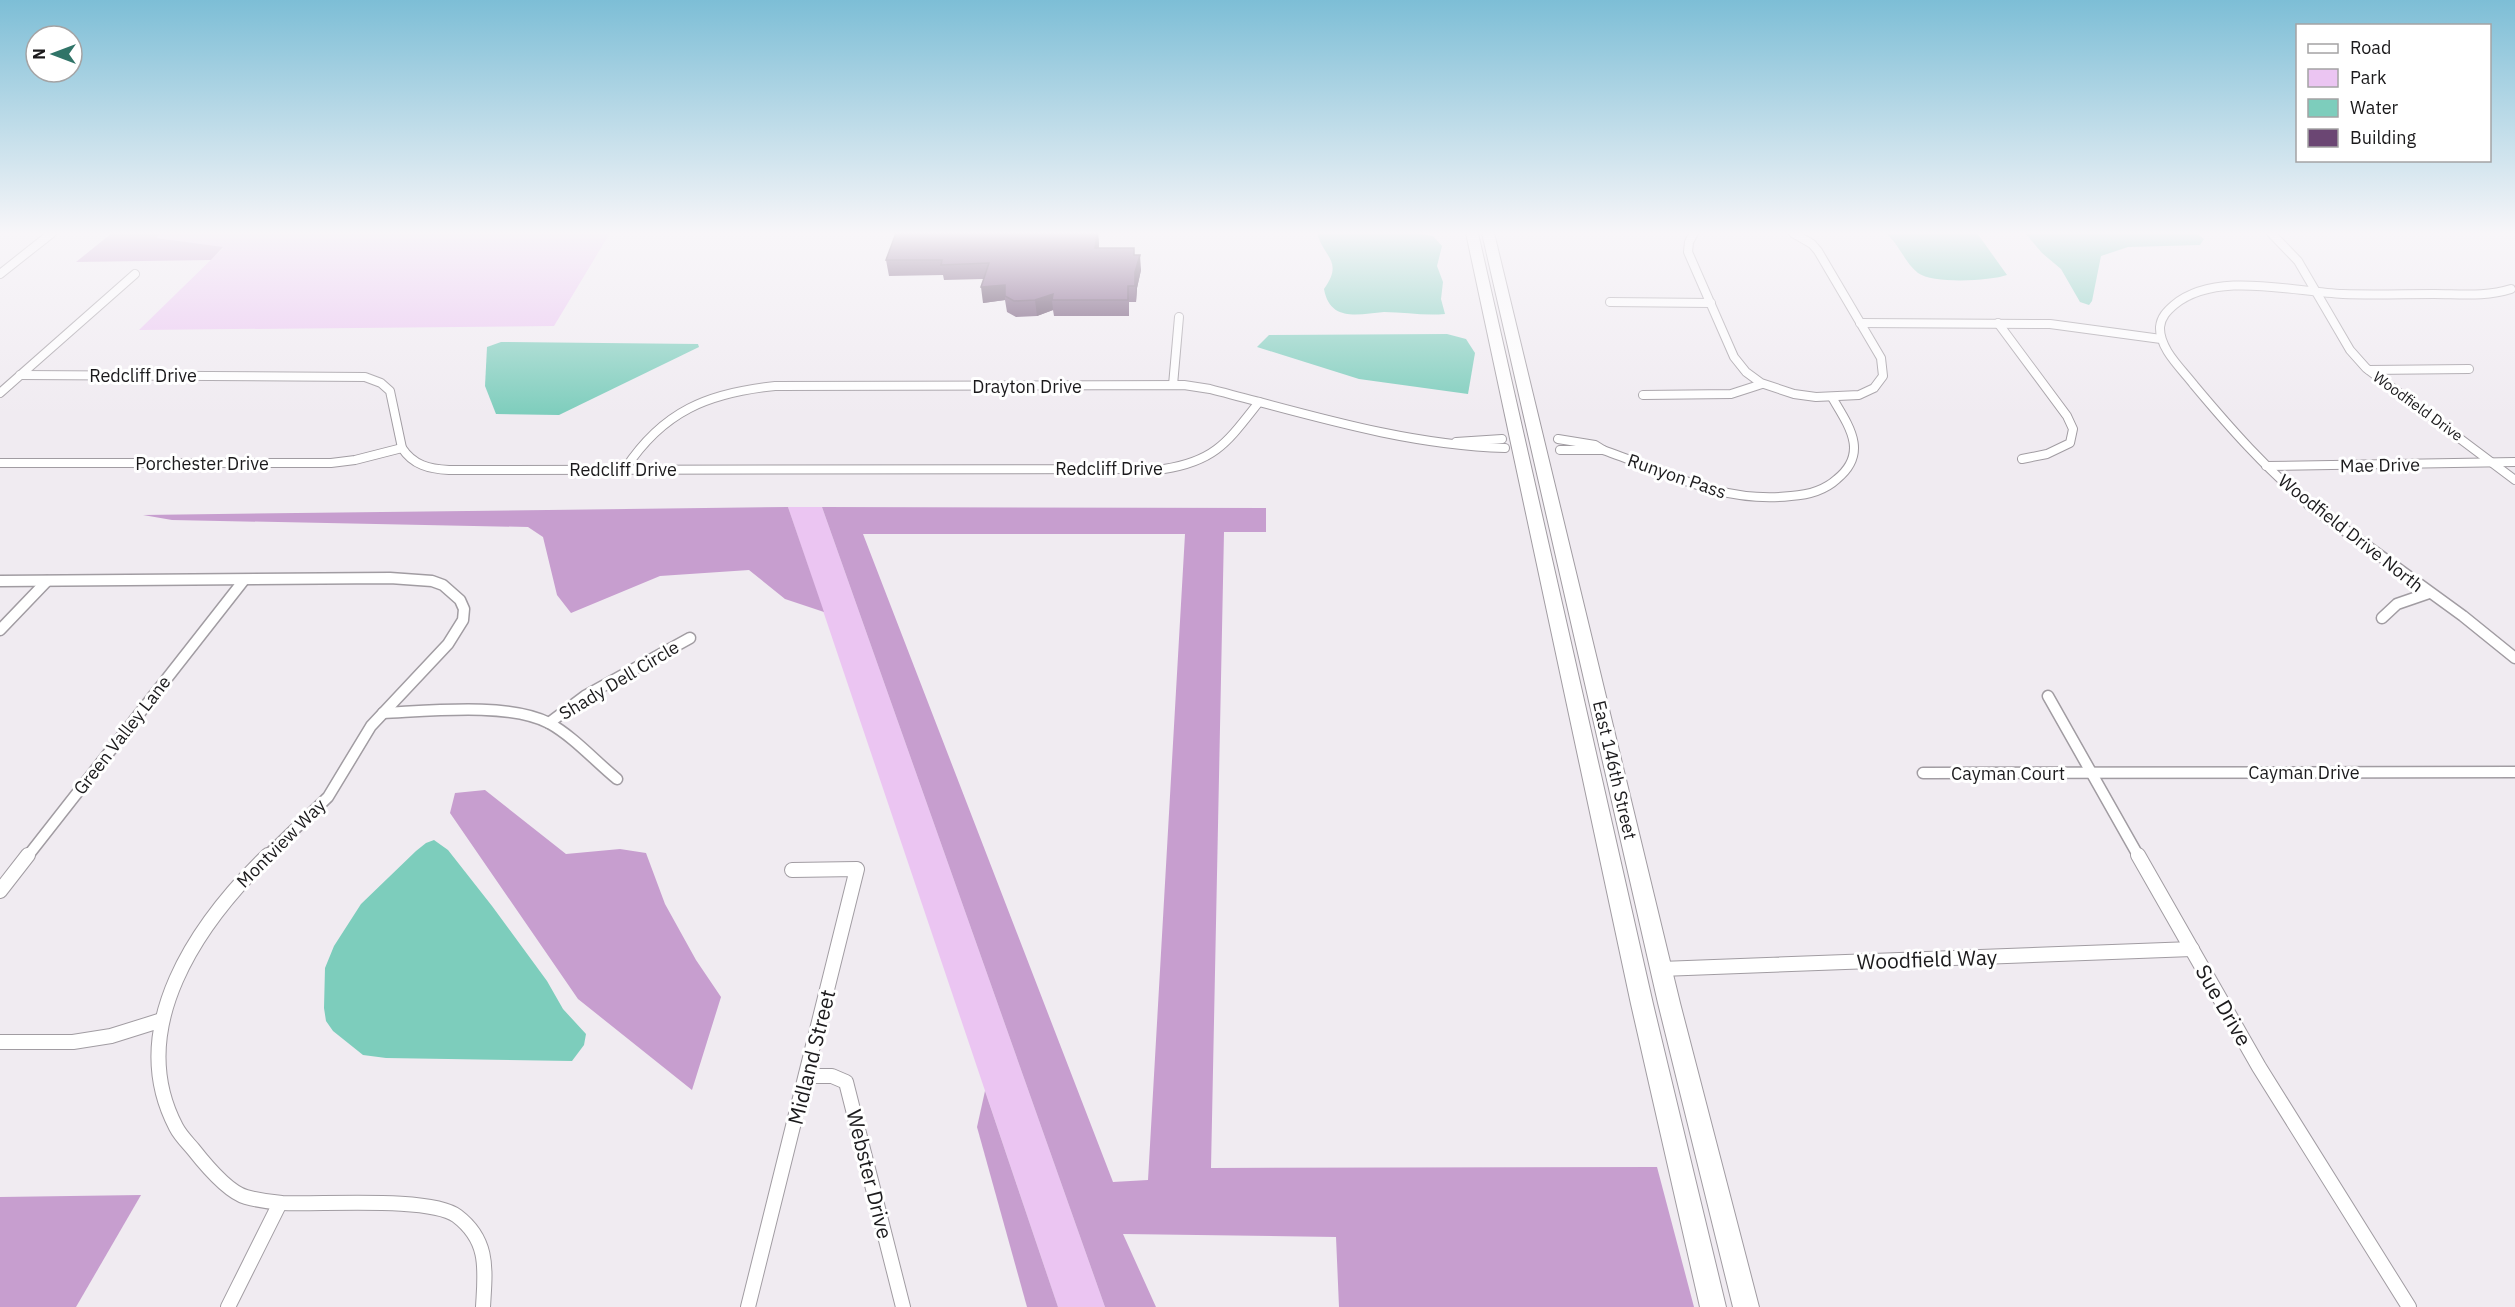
<svg xmlns="http://www.w3.org/2000/svg" width="2515" height="1307" viewBox="0 0 2515 1307" font-family="'IBM Plex Sans',sans-serif">
<style>
.green{fill:#ebc5f2}
.forest{fill:#c79ecf;fill-rule:evenodd}
.water{fill:#7dcdbc}
.lines{fill:none;stroke-linecap:round;stroke-linejoin:round}
.street-far2-casing{stroke:#a19ca2;stroke-width:10}
.street-far1-casing{stroke:#a19ca2;stroke-width:13}
.street-casing{stroke:#a19ca2;stroke-width:16}
.primary-casing{stroke:#a19ca2;stroke-width:2}
.street-far2{stroke:#fff;stroke-width:8}
.street-far1{stroke:#fff;stroke-width:10}
.street{stroke:#fff;stroke-width:14}
.primary{fill:#fff;fill-rule:evenodd}
.wall{fill:#5c3c63}
.shaded-wall{fill:#4b3150}
.building{fill:#6b4673;stroke:#4b3150;stroke-width:1.5}
.labels{text-anchor:middle;dominant-baseline:central;stroke-width:6;stroke-linejoin:round;paint-order:stroke}
.far-street-label{font-size:15px;fill:#1b1a1c;stroke:#fff}
.street-label{font-size:18px;fill:#1b1a1c;stroke:#fff}
.near-street-label{font-size:21px;fill:#1b1a1c;stroke:#fff}
</style>
<rect width="100%" height="100%" fill="#f0ebf1"/>
<g class="green">
<polygon points="161,233 610,233 554,326 139,330 223,248 155,238"/>
<polygon points="788,507 822,507 1105,1307 1058,1307"/>
</g>
<g class="forest">
<polygon points="112,233 161,233 156,238 223,247 211,260 76,262"/>
<polygon points="788,507 824,612 785,599 749,570 660,576 571,613 557,595 543,537 528,527 172,520 143,515"/>
<path d="M822 507 1266 508V532H1224L1211 1168 1657 1167 1694 1307H1339L1336 1237 1123 1234 1156 1307H1105ZM1185 534 1148 1180 1113 1182 863 534Z"/>
<polygon points="485,790 566,854 620,849 646,853 665,904 696,960 721,997 692,1090 578,999 450,813 455,793"/>
<polygon points="985,1091 1058,1307 1027,1307 977,1127"/>
<polygon points="141,1195 76,1307 0,1307 0,1197"/>
</g>
<g class="water">
<path d="M1317 233H1417L1433 236 1442 246 1437 266 1443 282 1441 299 1445 314C1424 316 1405 312 1384 312 1360 314 1330 323 1324 289 1344 261 1324 258 1317 233Z"/>
<path d="M1885 233H1977L2007 275C1990 281 1933 284 1918 273 1904 262 1899 243 1885 233Z"/>
<polygon points="2025,233 2196,233 2204,239 2200,245 2128,247 2101,256 2092,301 2089,305 2080,302 2061,269 2042,253"/>
<polygon points="1447,334 1466,339 1475,353 1468,394 1359,379 1257,347 1269,335"/>
<polygon points="501,342 698,344 699,347 559,415 496,414 485,386 487,347"/>
<polygon points="434,840 448,850 492,906 547,981 563,1009 586,1034 584,1045 572,1061 386,1058 363,1055 333,1031 326,1021 324,1008 325,968 334,946 361,904 416,851 426,843"/>
</g>
<g class="lines">
<g class="street-far2-casing">
<g id="street-far2">
<polyline points="1694,233 1689,242 1688,252 1734,357 1746,372 1761,383 1794,394 1816,397 1859,395 1874,388 1883,376 1881,358 1818,251 1812,244 1793,233"/>
<polyline points="2271,233 2298,261 2350,350 2366,368 2515,480"/>
<polyline points="0,274 52,233"/>
<polyline points="1610,302 1711,303"/>
<polyline points="1860,323 2050,324 2161,339"/>
<polyline points="1998,323 2067,416 2073,429 2070,443 2047,454 2022,459"/>
<polyline points="2369,370 2469,369"/>
<path d="M20 375 365 377 381 383 390 391 402 448C413 465 429 469 449 470L1164 469C1216 461 1228 441 1259 402"/>
<polyline points="1173,385 1179,317"/>
<polyline points="0,393 135,274"/>
<polyline points="1643,395 1731,394 1762,384"/>
<polyline points="1558,439 1595,445 1603,450 1560,450"/>
<polyline points="1456,442 1502,439"/>
<path d="M1603 450C1667 472 1721 504 1791 496 1807 495 1825 490 1837 479 1869 453 1849 426 1833 399"/>
<polyline points="0,463 331,463 355,460 402,448"/>
<polyline points="2266,466 2515,462"/>
<path d="M625 469C663 411 708 393 775 386L1184 385 1210 389C1307 414 1404 445 1505 448"/>
<path d="M2311 506C2267 470 2230 428 2194 385 2182 369 2159 349 2160 327 2161 317 2167 311 2174 305 2216 270 2293 292 2343 294 2373 295 2404 294 2434 294 2460 294 2486 297 2511 289"/>
</g>
</g>
<g class="street-far1-casing">
<g id="street-far1">
<polyline points="2309,504 2463,616 2515,658"/>
<polyline points="0,581 390,578 432,581 443,585 460,600 464,609 463,620 448,644 371,726 328,797 266,857"/>
<polyline points="2382,618 2397,604 2429,593"/>
<polyline points="0,630 47,581"/>
<polyline points="2048,696 2139,857"/>
<path d="M383 713C428 711 509 702 549 723 574 737 595 761 617 779"/>
<polyline points="549,723 585,696 690,638"/>
<polyline points="1923,773 2515,772"/>
<polyline points="27,857 244,580"/>
</g>
</g>
<g class="street-casing">
<g id="street">
<path d="M268 855C198 923 124 1028 176 1127 180 1135 187 1142 193 1149 204 1163 228 1192 246 1197 257 1200 270 1202 282 1203 319 1205 431 1196 457 1216 490 1241 485 1271 483 1307"/>
<polyline points="2138,855 2259,1067 2409,1307"/>
<polyline points="0,891 28,855"/>
<polyline points="1661,969 2192,949"/>
<polyline points="0,1042 73,1042 111,1036 162,1020"/>
<polyline points="806,1076 832,1076 846,1082 903,1307"/>
<polyline points="228,1307 280,1203"/>
<polyline points="748,1307 857,869 792,870"/>
</g>
</g>
<g class="primary-casing">
<g id="primary">
<polygon points="1466,233 1478,233 1653,1004 1726,1307 1700,1307 1631,1004"/>
<polygon points="1482,233 1494,233 1680,1003 1759,1307 1733,1307 1658,1003"/>
</g>
</g>
<use href="#street-far2" class="street-far2"/>
<use href="#street-far1" class="street-far1"/>
<use href="#street" class="street"/>
<use href="#primary" class="primary"/>
</g>
<polygon class="wall" points="896,233 1098,233 1099,248 1135,255 1141,270 1137,288 1136,302 1129,302 1129,316 1054,316 1053,310 1037,316 1016,317 1007,312 1005,300 983,303 983,279 944,280 943,275 889,276 886,260"/>
<g class="shaded-wall">
<polygon points="1097,233 1098,233 1099,243 1097,263 1095,248"/>
<polygon points="1140,255 1141,270 1137,288 1136,302 1135,272"/>
<polygon points="1005,285 1005,300 983,303 981,287"/>
<polygon points="1053,294 1052,300 1053,310 1037,316 1035,300"/>
</g>
<polygon class="building" points="896,233 1097,233 1095,248 1134,248 1134,255 1140,255 1135,272 1135,286 1128,286 1128,300 1052,300 1053,294 1035,300 1014,301 1005,296 1005,285 981,287 989,263 941,265 942,260 886,260"/>
<linearGradient id="sky" x2="0" y2="1"><stop stop-color="#7dbed6"/><stop offset="0.56" stop-color="#f8f6f9"/><stop offset="1" stop-color="#f8f6f9" stop-opacity="0"/></linearGradient>
<rect width="2515" height="416" fill="url(#sky)"/>
<g class="labels">
<g class="far-street-label">
<text transform="translate(2418 406) rotate(36)">Woodfield Drive</text>
</g>
<g class="street-label">
<text x="143" y="375">Redcliff Drive</text>
<text x="1027" y="386">Drayton Drive</text>
<text x="202" y="463">Porchester Drive</text>
<text transform="translate(2380 465) rotate(-1)">Mae Drive</text>
<text x="1109" y="468">Redcliff Drive</text>
<text x="623" y="469">Redcliff Drive</text>
<text transform="translate(1677 476) rotate(19)">Runyon Pass</text>
<text transform="translate(2351 533) rotate(38)">Woodfield Drive North</text>
<text transform="translate(619 680) rotate(-31)">Shady Dell Circle</text>
<text transform="translate(122 735) rotate(-52)">Green Valley Lane</text>
<text transform="translate(1615 770) rotate(77)">East 146th Street</text>
<text x="2304" y="772">Cayman Drive</text>
<text x="2008" y="773">Cayman Court</text>
<text transform="translate(281 843) rotate(-45)">Montview Way</text>
</g>
<g class="near-street-label">
<text transform="translate(1927 959) rotate(-2)">Woodfield Way</text>
<text transform="translate(2224 1005) rotate(60)">Sue Drive</text>
<text transform="translate(811 1057) rotate(-76)">Midland Street</text>
<text transform="translate(870 1174) rotate(76)">Webster Drive</text>
</g>
</g>
<rect x="2296" y="24" width="195" height="138" fill="#ffffff" stroke="#a4a3a4" stroke-width="1.5"/>
<rect x="2308" y="44" width="30" height="9" fill="#ffffff" stroke="#a4a3a4" stroke-width="1.5"/>
<text x="2350" y="54" font-size="18" fill="#1b1a1c">Road</text>
<rect x="2308" y="69" width="30" height="18" fill="#ebc5f2" stroke="#a4a3a4" stroke-width="1.5"/>
<text x="2350" y="84" font-size="18" fill="#1b1a1c">Park</text>
<rect x="2308" y="99" width="30" height="18" fill="#7dcdbc" stroke="#a4a3a4" stroke-width="1.5"/>
<text x="2350" y="114" font-size="18" fill="#1b1a1c">Water</text>
<rect x="2308" y="129" width="30" height="18" fill="#6b4673" stroke="#a4a3a4" stroke-width="1.5"/>
<text x="2350" y="144" font-size="18" fill="#1b1a1c">Building</text>
<g transform="translate(54 54) rotate(270)"><circle r="28" fill="#ffffff" stroke="#a4a3a4" stroke-width="1.5"/>
<path d="M0-4.5L10 22L0 15L-10 22Z" fill="#307468"/>
<text y="-9" font-size="16" font-weight="bold" text-anchor="middle" fill="#1b1a1c">N</text>
</g>
</svg>
